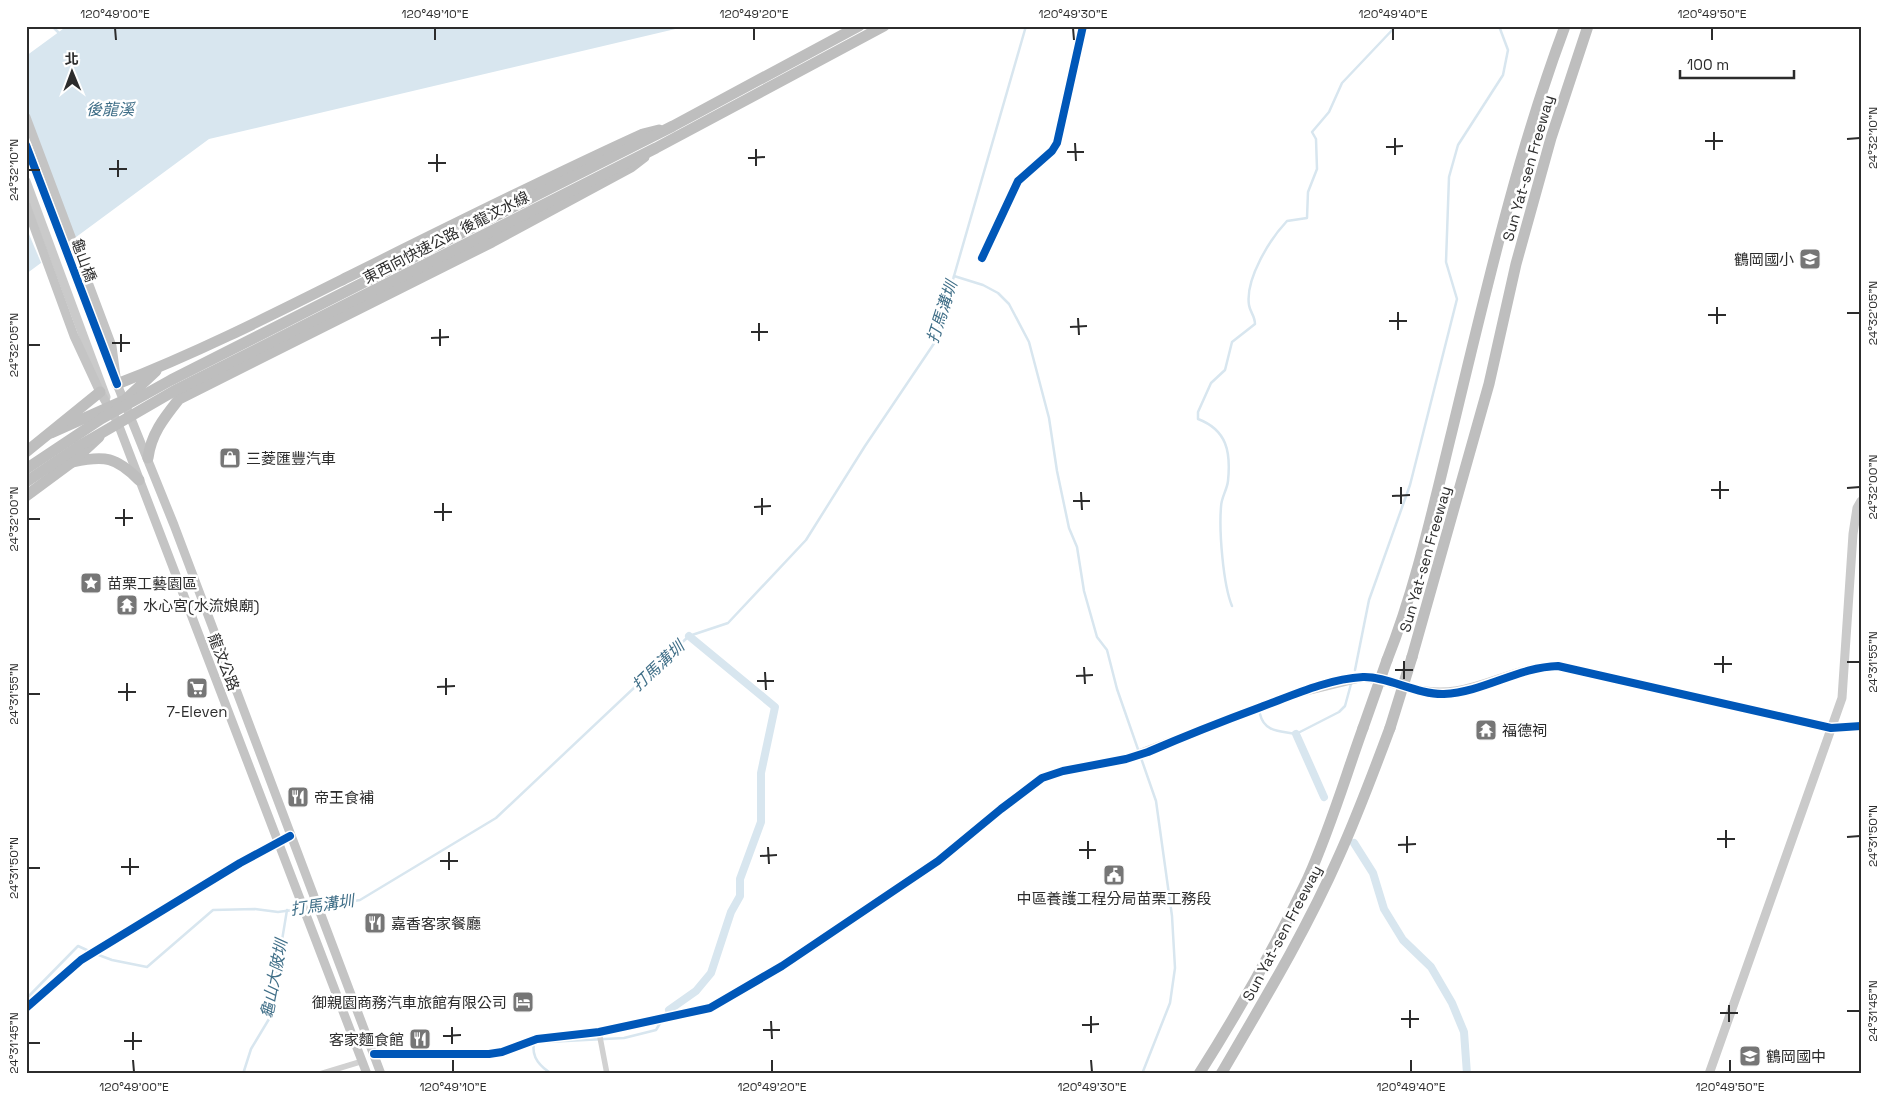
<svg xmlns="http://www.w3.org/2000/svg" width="1887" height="1100" viewBox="0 0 1887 1100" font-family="'Space Grotesk','Noto Sans TC',sans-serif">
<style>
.water{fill:#d8e6ef}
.pier{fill:#fff}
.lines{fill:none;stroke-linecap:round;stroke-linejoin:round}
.stream{stroke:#d8e6ef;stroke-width:2.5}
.canal{stroke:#d8e6ef;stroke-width:8}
.secondary-tunnel{stroke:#d5d5d5;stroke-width:9;stroke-dasharray:9 4.5;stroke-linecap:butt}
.street{stroke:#d1d1d1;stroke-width:5.5}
.secondary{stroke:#cacaca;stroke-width:9}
.primary{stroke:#c4c4c4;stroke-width:9}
.highway{stroke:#bebebe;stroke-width:11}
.highway-bridge{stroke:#bebebe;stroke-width:11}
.cycleway-casing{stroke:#fff;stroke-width:11}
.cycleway{stroke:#0057b8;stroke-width:8}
.ticks{fill:none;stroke:#2c2c2c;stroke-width:2}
.labels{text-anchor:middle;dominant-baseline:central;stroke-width:5;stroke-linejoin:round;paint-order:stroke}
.street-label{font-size:15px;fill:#2c2c2c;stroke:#fff}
.poi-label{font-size:15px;fill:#2c2c2c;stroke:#fff;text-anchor:start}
.water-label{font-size:16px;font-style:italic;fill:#406f88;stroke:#fff}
.neatline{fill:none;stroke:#2c2c2c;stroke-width:2}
.ticks-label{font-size:12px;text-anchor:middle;fill:#2c2c2c}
</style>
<rect width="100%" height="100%" fill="#fff"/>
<polygon class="water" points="67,26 688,26 209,139 26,274 26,56"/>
<polygon class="pier" points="26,114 74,241 42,265 26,227"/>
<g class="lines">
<g class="stream">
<polyline points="52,26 60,34"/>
<polyline points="954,276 983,285 998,293 1009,304 1029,342 1049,418 1057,471 1069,528 1077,547 1084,591 1097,637 1107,650 1117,689 1156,801 1172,916 1175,968 1170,1003 1142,1074"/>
<path d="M1232 606C1223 584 1219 531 1221 507 1221 498 1227 490 1228 481 1231 452 1227 430 1198 419V412L1211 383 1225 370 1232 342 1255 324C1255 316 1250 312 1249 305 1245 279 1270 239 1287 221L1307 218 1308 192 1317 169 1316 139 1312 132 1329 112 1342 83 1396 26"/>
<polyline points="1355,670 1369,600 1410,485 1457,299 1446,262 1449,177 1458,145 1503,75 1508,50 1499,26"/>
<path d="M1260 714C1264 732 1280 731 1296 734L1339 712 1345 706 1351 684"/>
<polyline points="321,906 360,900 496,818 689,636 728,623 806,540 865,446 935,342 1026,26"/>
<polyline points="96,954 112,960 147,967 213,910 255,909 278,912 300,909"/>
<polyline points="26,999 78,946 89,951"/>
<polyline points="547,1042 624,1038 656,1030 662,1020"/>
<path d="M534 1043C531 1058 541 1067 552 1074"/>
<polyline points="243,1074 251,1049 269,1019 287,910"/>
</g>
<g class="canal">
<polyline points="1296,734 1324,797"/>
<polyline points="1354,843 1373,873 1384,909 1403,940 1431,967 1452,1003 1464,1032 1467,1074"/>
<polyline points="669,1010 696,991 711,973 731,912 740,896 740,879 761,822 761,773 775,707 689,636"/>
</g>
<polyline class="secondary-tunnel" points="1364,677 1407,687"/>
<g class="street">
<polyline points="982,258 1018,181 1052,151 1057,143 1083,26"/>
<polyline points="599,1032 607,1074"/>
<polyline points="320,1074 363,1061"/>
</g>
<g class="secondary">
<polyline points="26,145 114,376"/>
<polyline points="26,181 106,397"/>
<path d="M1410 688C1471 704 1501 667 1558 666L1831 728 1861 726"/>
<polyline points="26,1008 81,960 240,863 290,836"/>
<polyline points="374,1054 489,1054 502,1052 537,1039 599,1032 710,1008 782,966 938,861 1001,809 1042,778 1063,771 1126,759 1294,694 1364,677"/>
<polyline points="1709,1074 1842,698 1853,534 1857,508 1861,501"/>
</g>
<g class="primary">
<polyline points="26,117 112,346 117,384 174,525 381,1074"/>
<polyline points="26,205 74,336 100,392 117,421 367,1074"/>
</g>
<g class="highway">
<path d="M117 384C197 353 274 314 350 276 448 227 544 179 643 134L659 130"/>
<polyline points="51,433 125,400 156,371"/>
<polyline points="26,452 100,392"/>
<path d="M148 458C151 434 164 418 179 399L492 242 631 167 644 157"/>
<path d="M73 462C105 455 116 457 139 480"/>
<polyline points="26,496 72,462 99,437"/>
<polyline points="1412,657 1489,384 1516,264 1551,138 1588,26"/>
<path d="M1387 660C1416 587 1433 508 1452 431 1485 295 1516 157 1565 26"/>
<path d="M1199 1074C1239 1011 1276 945 1308 878 1330 829 1345 778 1363 728"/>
<path d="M1221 1074C1263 1002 1306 931 1339 856 1358 814 1374 771 1390 728"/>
</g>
<g class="highway-bridge">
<polyline points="26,469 101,419 171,380 673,126 859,26"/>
<polyline points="26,482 79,446 174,391 656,148 884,26"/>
<polyline points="1363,728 1387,660"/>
<polyline points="1390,728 1412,657"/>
</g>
<g class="cycleway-casing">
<g id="cycleway">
<polyline points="26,145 117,384"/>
<polyline points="982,258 1018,181 1052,151 1057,143 1083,26"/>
<polyline points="26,1008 81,960 240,863 290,836"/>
<path d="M374 1054H489L502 1052 537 1039 599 1032 710 1008 782 966 938 861 1001 809 1042 778 1063 771 1126 759 1148 752C1185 736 1223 721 1261 707 1293 695 1328 679 1363 677 1386 676 1418 695 1444 694 1484 692 1518 667 1558 666L1831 728 1861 726"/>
</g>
</g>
<use href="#cycleway" class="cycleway"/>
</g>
<path class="ticks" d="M115 28 116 40M435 28V40M754 28V40M1073 28 1074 40M1393 28V40M1712 28V40M1714 132V150M1395 138V155M1847 139 1860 138M1705 141H1723M1075 143 1076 161M1386 147 1403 146M756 149V166M1067 152H1084M437 154V172M748 158 765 157M118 160V177M428 163H446M109 169H127M28 170H40M1717 307V324M1398 312V330M1847 313H1860M1708 315H1726M1078 318 1079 335M1389 321H1407M759 323V341M1070 327 1087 326M440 329V346M751 332H768M121 334V352M431 338 449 337M112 343H130M28 345H40M1720 481V499M1401 487V504M1847 488 1860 487M1711 490H1729M1081 492 1082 510M1392 496 1410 495M762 498V515M1073 501H1090M443 503V521M754 507 771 506M124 509V526M434 512H452M115 518H133M28 519H40M1723 656V673M1404 661V679M1847 662H1860M1714 664H1732M1084 667 1085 684M1395 670H1413M765 672 766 690M1076 676 1093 675M446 678V695M757 681H774M127 683V701M437 687 455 686M118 692H136M28 694H40M1726 830V848M1407 836V853M1847 837 1860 836M1717 839H1735M1088 841V859M1398 845 1416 844M768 847 769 864M1079 850H1096M449 852V870M760 856 777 855M130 858V875M440 861H458M121 867H139M28 868H40M1729 1005V1022M1410 1010V1028M1847 1011H1860M1720 1013H1738M1091 1016V1033M1401 1019H1419M771 1021 772 1039M1082 1025 1099 1024M452 1027V1044M763 1030H780M133 1032V1050M443 1036 461 1035M124 1041H142M28 1043H40M133 1060 134 1072M453 1060V1072M772 1060V1072M1091 1060 1092 1072M1411 1060V1072M1730 1060V1072"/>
<defs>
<g id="school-square" transform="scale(1.125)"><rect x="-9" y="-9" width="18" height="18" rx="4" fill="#767676" stroke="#fff"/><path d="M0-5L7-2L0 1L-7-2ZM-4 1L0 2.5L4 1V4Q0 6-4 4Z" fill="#fff"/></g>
<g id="shop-square" transform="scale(1.125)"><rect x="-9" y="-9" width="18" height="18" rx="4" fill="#767676" stroke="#fff"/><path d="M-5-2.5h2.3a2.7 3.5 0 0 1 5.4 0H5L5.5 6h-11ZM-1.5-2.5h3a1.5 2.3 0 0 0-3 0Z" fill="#fff"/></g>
<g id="sight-square" transform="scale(1.125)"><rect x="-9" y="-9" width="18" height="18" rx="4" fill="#767676" stroke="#fff"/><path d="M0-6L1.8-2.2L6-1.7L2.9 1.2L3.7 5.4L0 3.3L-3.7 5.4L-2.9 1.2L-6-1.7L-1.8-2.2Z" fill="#fff"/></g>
<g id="temple-square" transform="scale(1.125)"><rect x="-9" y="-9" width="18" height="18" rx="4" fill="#767676" stroke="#fff"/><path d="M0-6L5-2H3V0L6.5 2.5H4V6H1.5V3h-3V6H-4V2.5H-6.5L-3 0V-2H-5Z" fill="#fff"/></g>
<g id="supermarket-square" transform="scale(1.125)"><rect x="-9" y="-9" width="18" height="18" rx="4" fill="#767676" stroke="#fff"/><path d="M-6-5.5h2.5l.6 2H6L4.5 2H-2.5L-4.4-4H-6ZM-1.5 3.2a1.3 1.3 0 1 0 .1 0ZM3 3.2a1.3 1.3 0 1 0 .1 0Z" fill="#fff"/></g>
<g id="restaurant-square" transform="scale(1.125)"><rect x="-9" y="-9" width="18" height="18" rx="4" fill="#767676" stroke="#fff"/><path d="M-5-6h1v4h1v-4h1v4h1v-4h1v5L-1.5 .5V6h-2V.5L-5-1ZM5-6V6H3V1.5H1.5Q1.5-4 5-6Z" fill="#fff"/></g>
<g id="civic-square" transform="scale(1.125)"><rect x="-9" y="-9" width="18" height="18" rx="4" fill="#767676" stroke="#fff"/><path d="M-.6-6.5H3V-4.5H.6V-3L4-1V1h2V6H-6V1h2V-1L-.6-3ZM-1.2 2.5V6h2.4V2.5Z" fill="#fff"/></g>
<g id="hotel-square" transform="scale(1.125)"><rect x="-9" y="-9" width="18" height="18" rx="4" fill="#767676" stroke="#fff"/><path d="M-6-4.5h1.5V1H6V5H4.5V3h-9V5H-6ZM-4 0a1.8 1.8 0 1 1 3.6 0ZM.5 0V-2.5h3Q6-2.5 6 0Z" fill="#fff"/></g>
</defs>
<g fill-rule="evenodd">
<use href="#school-square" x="1810" y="259"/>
<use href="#shop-square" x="230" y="458"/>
<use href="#sight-square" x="91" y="583"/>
<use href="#temple-square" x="127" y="605"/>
<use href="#supermarket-square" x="197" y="688"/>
<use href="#temple-square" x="1486" y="730"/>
<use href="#restaurant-square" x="298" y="797"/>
<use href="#civic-square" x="1114" y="875"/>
<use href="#restaurant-square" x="375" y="923"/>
<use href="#hotel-square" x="523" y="1002"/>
<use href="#restaurant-square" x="420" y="1039"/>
<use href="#school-square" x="1750" y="1056"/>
</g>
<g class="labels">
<g class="street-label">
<text transform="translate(1528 168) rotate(-74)">Sun Yat-sen Freeway</text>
<text transform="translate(446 237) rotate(-27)">東西向快速公路 後龍汶水線</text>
<text transform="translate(84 260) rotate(70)">龜山橋</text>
<text transform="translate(1425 559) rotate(-74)">Sun Yat-sen Freeway</text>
<text transform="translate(224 662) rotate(69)">龍汶公路</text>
<text transform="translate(1282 933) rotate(-62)">Sun Yat-sen Freeway</text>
</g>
<g class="poi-label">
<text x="1794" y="259" text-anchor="end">鶴岡國小</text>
<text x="246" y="458">三菱匯豐汽車</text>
<text x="107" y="583">苗栗工藝園區</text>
<text x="143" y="605">水心宮(水流娘廟)</text>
<text x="197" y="711" text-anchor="middle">7-Eleven</text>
<text x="1502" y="730">福德祠</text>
<text x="314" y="797">帝王食補</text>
<text x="1114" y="898" text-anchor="middle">中區養護工程分局苗栗工務段</text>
<text x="391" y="923">嘉香客家餐廳</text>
<text x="507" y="1002" text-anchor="end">御親園商務汽車旅館有限公司</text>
<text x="404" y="1039" text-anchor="end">客家麵食館</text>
<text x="1766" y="1056">鶴岡國中</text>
</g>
<g class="water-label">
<text x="110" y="109">後龍溪</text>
<text transform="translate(942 312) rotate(-72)">打馬溝圳</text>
<text transform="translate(658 666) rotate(-43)">打馬溝圳</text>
<text transform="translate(322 905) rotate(-8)">打馬溝圳</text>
<text transform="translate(274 979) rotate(-79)">龜山大陂圳</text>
</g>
</g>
<rect width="1887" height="1100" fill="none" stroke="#ffffff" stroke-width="55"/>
<g transform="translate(72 72) rotate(359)" stroke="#ffffff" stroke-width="4" paint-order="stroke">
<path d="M0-4L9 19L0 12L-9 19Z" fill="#2c2c2c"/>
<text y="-8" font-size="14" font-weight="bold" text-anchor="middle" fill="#2c2c2c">北</text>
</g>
<path d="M1680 70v8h114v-8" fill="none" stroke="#2c2c2c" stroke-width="2.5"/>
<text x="1687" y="70" font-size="15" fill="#2c2c2c" stroke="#ffffff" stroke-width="4" paint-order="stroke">100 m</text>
<rect x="28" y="28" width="1832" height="1044" class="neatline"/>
<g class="ticks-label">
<text x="115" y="18">120°49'00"E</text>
<text x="435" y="18">120°49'10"E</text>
<text x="754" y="18">120°49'20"E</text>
<text x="1073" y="18">120°49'30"E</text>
<text x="1393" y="18">120°49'40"E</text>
<text x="1712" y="18">120°49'50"E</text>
<text transform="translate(1873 138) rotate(-90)" y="4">24°32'10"N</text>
<text transform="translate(14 170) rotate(-90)" y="4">24°32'10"N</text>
<text transform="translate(1873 313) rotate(-90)" y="4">24°32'05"N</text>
<text transform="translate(14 345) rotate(-90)" y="4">24°32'05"N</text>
<text transform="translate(1873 487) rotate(-90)" y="4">24°32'00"N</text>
<text transform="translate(14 519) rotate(-90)" y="4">24°32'00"N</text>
<text transform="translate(1873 662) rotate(-90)" y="4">24°31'55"N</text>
<text transform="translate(14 694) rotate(-90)" y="4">24°31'55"N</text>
<text transform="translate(1873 836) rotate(-90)" y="4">24°31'50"N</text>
<text transform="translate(14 868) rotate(-90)" y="4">24°31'50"N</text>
<text transform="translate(1873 1011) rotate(-90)" y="4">24°31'45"N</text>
<text transform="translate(14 1043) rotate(-90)" y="4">24°31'45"N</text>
<text x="134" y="1091">120°49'00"E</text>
<text x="453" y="1091">120°49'10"E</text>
<text x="772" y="1091">120°49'20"E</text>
<text x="1092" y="1091">120°49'30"E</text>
<text x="1411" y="1091">120°49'40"E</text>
<text x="1730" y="1091">120°49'50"E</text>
</g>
</svg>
